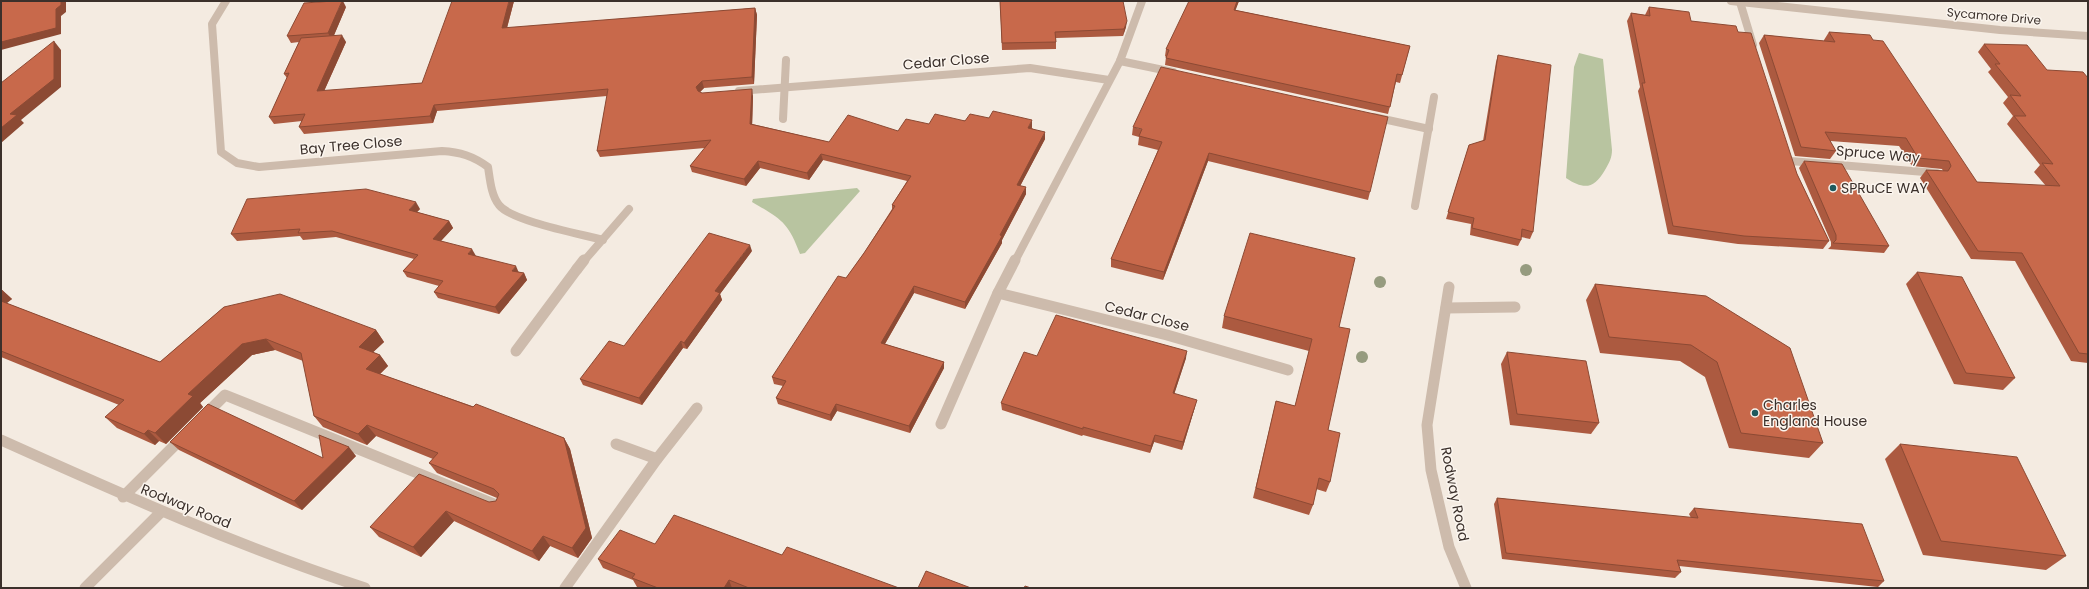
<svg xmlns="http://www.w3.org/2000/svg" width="2089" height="589" viewBox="0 0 2089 589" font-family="Poppins,sans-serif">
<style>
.green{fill:#b8c4a0}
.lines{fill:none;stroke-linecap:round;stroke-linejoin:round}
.lane-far1{stroke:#cdbbac;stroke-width:8}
.lane{stroke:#cdbbac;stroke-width:11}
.street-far1{stroke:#cdbbac;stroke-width:8}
.street{stroke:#cdbbac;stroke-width:11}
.tree{fill:#969b7f}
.wall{fill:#ac5a40}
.shaded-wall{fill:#8c4a34}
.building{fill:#c8694b;stroke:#8c4a34}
.poi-dot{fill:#1f5a5e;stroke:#fbf5ee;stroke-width:1.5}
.labels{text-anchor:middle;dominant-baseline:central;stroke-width:3;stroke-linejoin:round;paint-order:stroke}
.far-street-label{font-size:12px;fill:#3b302b;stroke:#fbf5ee}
.street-label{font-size:14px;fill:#3b302b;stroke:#fbf5ee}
.poi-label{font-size:14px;fill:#3b302b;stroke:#fbf5ee;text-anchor:start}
</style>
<rect width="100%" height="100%" fill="#f4ebe1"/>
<g class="green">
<path d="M1579 53 1603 59 1612 150C1612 158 1609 163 1605 170 1594 189 1584 190 1566 178L1574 67Z"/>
<path d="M857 188 860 191 805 253 800 254C788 222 781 219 752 202L753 199Z"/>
</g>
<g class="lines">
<polyline class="lane-far1" points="1790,161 1937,173"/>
<g class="lane">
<polyline points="516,351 577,269"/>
<polyline points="204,416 225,395 499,506"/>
<polyline points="616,444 657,459"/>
<polyline points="123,497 184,436"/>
<polyline points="565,588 657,459 697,408"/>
</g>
<g class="street-far1">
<path d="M226 1 212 24 221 152 237 163 259 167 442 151C460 152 473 156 488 167 490 179 491 195 499 205 511 221 581 234 603 240"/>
<polyline points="1731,1 2000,30 2088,36"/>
<polyline points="1740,2 1753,45"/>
<polyline points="1120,61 1173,72"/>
<polyline points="739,91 1030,68 1109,80"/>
<polyline points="1374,117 1429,129"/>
<polyline points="783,119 786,60"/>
<polyline points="1415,206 1434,97"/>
<polyline points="584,261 629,209"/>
<polyline points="1015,261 1120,61 1142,1"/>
</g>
<g class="street">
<polyline points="577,269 584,260"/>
<polyline points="1449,287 1427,425 1431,470 1449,547 1466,588"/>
<polyline points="998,293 1167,335 1288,370"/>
<polyline points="1446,308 1515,307"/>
<polyline points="941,424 998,293 1015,260"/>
<path d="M1 440C121 494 240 547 365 588"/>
<polyline points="85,588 161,512"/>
</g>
</g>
<g class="tree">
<circle cx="1526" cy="270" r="6"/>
<circle cx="1380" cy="282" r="6"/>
<circle cx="1362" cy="357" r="6"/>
</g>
<g class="wall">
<polygon points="514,1 507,28 755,8 757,15 754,84 704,88 700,92 702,93 753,96 752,124 829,142 898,131 929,124 989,118 1032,127 1032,128 1045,139 1020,186 1026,194 1002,240 1002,243 965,309 914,293 885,344 944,362 944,368 910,433 837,411 831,421 778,404 776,398 783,386 774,384 772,377 846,278 864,253 892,209 892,205 907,181 823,160 809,180 760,168 746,186 692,172 690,166 705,148 600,157 597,151 607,96 437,111 433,123 304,134 299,127 302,121 274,124 269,117 287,78 284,74 299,42 291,43 287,36 346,7 334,35 346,42 324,91 422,83"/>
<polygon points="1000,1 1126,27 1123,36 1056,38 1056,49 1002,50"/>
<polygon points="1192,1 1239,1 1235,10 1410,46 1400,83 1396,82 1388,114 1165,65 1166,57 1165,56 1166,49"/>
<polygon points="1649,7 1691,21 1738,32 1797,174 1829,241 1823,249 1738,244 1668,234 1638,91 1640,87 1627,21 1631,13 1645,15"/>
<polygon points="1829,32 1873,40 1977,182 2046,186 2034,172 2040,165 2007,124 2013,116 2003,103 2008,97 1988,72 1991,69 1978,52 1984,44 2047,70 2088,78 2088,363 2071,361 2015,261 1971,259 1920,178 1926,170 1943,171 1942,169 1912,166 1899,146 1830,141 1836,151 1830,159 1795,156 1759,43 1764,35 1824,41 1824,40"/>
<polygon points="1498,55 1533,232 1530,239 1521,237 1521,240 1518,246 1470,235 1471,224 1446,219 1469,145 1483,141 1496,62"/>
<polygon points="1133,127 1370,192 1368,200 1208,161 1163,280 1111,267 1111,259 1158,150 1138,145 1139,137 1132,135"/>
<polygon points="1804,161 1889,246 1884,253 1828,249 1831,246 1831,242 1799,168"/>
<polygon points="420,209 417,212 449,221 453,228 441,241 476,256 519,272 524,273 527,280 499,314 438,298 434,292 439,286 407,277 403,271 414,259 336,237 303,240 300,236 237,241 231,234"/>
<polygon points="752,251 720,294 722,300 687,349 683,348 642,405 583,385 580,379"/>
<polygon points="1917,272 2015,378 2003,390 1954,384 1906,284"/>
<polygon points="1595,284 1706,296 1823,443 1809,458 1729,448 1705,377 1680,361 1600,353 1586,300"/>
<polygon points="1,289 12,299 6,303 160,362 224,307 376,330 384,342 373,352 380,355 388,366 380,374 564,438 570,449 592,538 578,558 550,546 539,561 454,521 421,557 379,537 370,527 496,501 497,498 437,473 429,463 433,459 376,436 367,445 323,427 314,416 303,361 275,350 252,355 200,403 203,407 166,444 159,441 155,445 117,428 105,417 119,405 1,357"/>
<polygon points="1224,316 1339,327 1328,430 1330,482 1326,492 1316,489 1313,505 1309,515 1253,498 1276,401 1295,406 1309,351 1222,328"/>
<polygon points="1507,352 1599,423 1591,434 1510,425 1501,364"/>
<polygon points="1037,356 1186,358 1174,394 1195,407 1182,450 1154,442 1150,453 1083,435 1082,436 1002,410 1001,403"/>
<polygon points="170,442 323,458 356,456 302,510 179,450"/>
<polygon points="1900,444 2066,556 2046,570 1923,555 1885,459"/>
<polygon points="1497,498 1691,518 1689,514 1694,508 1884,581 1878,587 1679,566 1681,572 1675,578 1502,559 1494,504"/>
<polygon points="655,544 782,555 899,588 639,588 637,587 633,580 603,568 598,559"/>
</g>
<g class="shaded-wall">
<polygon points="61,1 66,1 66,12 61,16 61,34 1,50 1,42 56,9"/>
<polygon points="342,1 343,1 346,7 332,40 328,33"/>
<polygon points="509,1 514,1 505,35 502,28"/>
<polygon points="1237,1 1239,1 1233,17 1234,10"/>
<polygon points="755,8 757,15 754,84 752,77"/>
<polygon points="1127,21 1126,27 1123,36 1124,29"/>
<polygon points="342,35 346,42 321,98 317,91"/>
<polygon points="54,41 61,50 61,87 21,120 24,123 1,143 1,128"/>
<polygon points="702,81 704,88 698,94 696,87"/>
<polygon points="752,89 753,96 752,130 750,124"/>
<polygon points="434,105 437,111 433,123 430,116"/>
<polygon points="1032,120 1032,127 1028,134 1028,128"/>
<polygon points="1045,132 1045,139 1017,192 1017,185"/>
<polygon points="1209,153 1208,161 1163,280 1164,272"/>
<polygon points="821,154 823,160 809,180 807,173"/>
<polygon points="758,161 760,168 746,186 744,179"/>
<polygon points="1026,187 1026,194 1002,240 1002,243 965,309 965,302"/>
<polygon points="416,202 420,209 412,217 409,210"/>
<polygon points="449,221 453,228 437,245 433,239"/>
<polygon points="750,245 752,251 720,294 722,300 687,349 684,343 715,291"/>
<polygon points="472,249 476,256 468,254"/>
<polygon points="516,266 519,273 512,271"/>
<polygon points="524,273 527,280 499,314 495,307"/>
<polygon points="914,286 914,293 882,349 881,343"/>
<polygon points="1,289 12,299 1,308"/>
<polygon points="376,330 384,342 367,358 359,347"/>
<polygon points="266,339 275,350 252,355 200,403 203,407 166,444 155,433 188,394 242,344"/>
<polygon points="681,341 683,348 642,405 639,398"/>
<polygon points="1187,351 1186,358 1172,401 1173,393"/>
<polygon points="380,355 388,366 374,380 366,369"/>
<polygon points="944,362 944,368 910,433 909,426"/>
<polygon points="1197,400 1195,407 1182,450 1183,442"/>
<polygon points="836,404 837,411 831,421 830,415"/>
<polygon points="367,425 376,436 367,445 358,434"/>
<polygon points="148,430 159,441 155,445 144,434"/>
<polygon points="1155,435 1154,442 1150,453 1151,446"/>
<polygon points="564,438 570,449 592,538 578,558 572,548"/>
<polygon points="349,447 356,456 302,510 294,501"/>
<polygon points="446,511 454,521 421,557 413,547"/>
<polygon points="543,536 550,546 539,561 532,551"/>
<polygon points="729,580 732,588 724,588"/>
</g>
<g class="building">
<polygon points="1,1 61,1 61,5 56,9 56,28 1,42"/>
<polygon points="334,1 342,1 328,33 287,36 304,3"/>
<polygon points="452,1 509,1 502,28 755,8 752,77 702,81 696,87 698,91 702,93 752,89 750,124 829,142 848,115 898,131 906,119 929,124 935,114 965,121 970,114 989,118 993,111 1032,120 1028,128 1045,132 1017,185 1026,187 1000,235 1002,236 965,302 914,286 881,343 944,362 909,426 836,404 830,415 776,398 786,381 772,377 838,276 846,278 864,253 895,206 892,205 911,176 821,154 807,173 758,161 744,179 690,166 711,140 597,151 608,89 434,105 430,116 299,127 305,114 269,117 289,73 284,74 301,38 342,35 317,91 422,83"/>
<polygon points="1000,1 1123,1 1127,21 1124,29 1055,32 1056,42 1002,43"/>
<polygon points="1189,1 1237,1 1234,10 1410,46 1402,75 1397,74 1390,107 1166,58 1169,50 1166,49"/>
<polygon points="1649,7 1689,12 1691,21 1736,26 1738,32 1751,33 1797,174 1829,241 1744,236 1673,226 1642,83 1645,83 1631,13 1650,16"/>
<polygon points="1829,32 1870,35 1873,40 1883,41 1977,182 2060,186 2042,163 2053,164 2014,116 2026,116 2010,95 2021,96 1995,64 2000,64 1984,44 2027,45 2047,70 2083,72 2088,78 2088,354 2079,353 2022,253 1978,251 1926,170 1948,171 1951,166 1949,161 1918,158 1906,138 1825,132 1836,151 1801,147 1764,35 1835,42"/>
<polygon points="54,41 54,79 10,114 17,115 1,128 1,83"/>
<polygon points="1498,55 1551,65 1533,232 1522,229 1521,240 1472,228 1474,218 1448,212 1469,145 1485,140"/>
<polygon points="1161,67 1388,117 1370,192 1209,153 1164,272 1111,259 1162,142 1139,136 1142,129 1133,127"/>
<polygon points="1804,161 1842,164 1889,246 1833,243 1836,240 1836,235"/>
<polygon points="366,189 416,202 409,210 449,221 433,239 472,249 468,254 516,266 512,271 524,273 495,307 434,292 443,281 403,271 418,255 332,231 298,233 300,229 231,234 247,199"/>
<polygon points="709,233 750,245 715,291 720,293 684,343 681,341 639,398 580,379 609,341 624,346"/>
<polygon points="1250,233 1355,258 1339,327 1350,329 1328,430 1340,433 1330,482 1319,478 1313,505 1256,488 1276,401 1295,406 1312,339 1224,316"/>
<polygon points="1917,272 1962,277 2015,378 1966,373"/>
<polygon points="1595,284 1706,296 1790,348 1823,443 1741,433 1717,362 1691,345 1609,337"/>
<polygon points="280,294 376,330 359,347 380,355 366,369 473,407 476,404 564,438 586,528 572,548 543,536 532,551 446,511 413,547 370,527 419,474 489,502 496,501 499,494 494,489 429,463 438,453 367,425 358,434 314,416 301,353 266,339 242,344 188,394 193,396 155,433 148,430 144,434 105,417 124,400 1,351 1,301 160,362 224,307"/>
<polygon points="1056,315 1187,351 1173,393 1197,400 1183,442 1155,435 1151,446 1083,427 1083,429 1001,403 1024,352 1037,356"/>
<polygon points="1507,352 1586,361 1599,423 1517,414"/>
<polygon points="208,404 323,458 319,435 349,447 294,501 170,442"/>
<polygon points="1900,444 2017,457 2066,556 1941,541"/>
<polygon points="1497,498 1698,518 1694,508 1862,524 1884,581 1677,560 1681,572 1506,553"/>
<polygon points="674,515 782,555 787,547 899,588 749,588 729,580 724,588 658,588 632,578 635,574 598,559 620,530 655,544"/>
<polygon points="926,571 971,588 918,588"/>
<polygon points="1025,586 1031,588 1024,588"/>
</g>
<g class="poi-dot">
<circle cx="1833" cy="188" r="4"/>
<circle cx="1755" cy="413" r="4"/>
</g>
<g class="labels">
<g class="far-street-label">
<text transform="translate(1994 16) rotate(5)">Sycamore Drive</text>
</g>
<g class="street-label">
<text transform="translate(946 61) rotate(-5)">Cedar Close</text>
<text transform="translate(351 145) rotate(-5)">Bay Tree Close</text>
<text transform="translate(1878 154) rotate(5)">Spruce Way</text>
<text transform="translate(1147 316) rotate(14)">Cedar Close</text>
<text transform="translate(1455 494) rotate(79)">Rodway Road</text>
<text transform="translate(186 506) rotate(22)">Rodway Road</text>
</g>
<g class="poi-label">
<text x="1841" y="188">SPRuCE WAY</text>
<text x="1763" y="405">Charles<tspan x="1763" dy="16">England House</tspan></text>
</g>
</g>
<rect width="2089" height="589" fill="none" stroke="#3b302b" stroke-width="4"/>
</svg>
